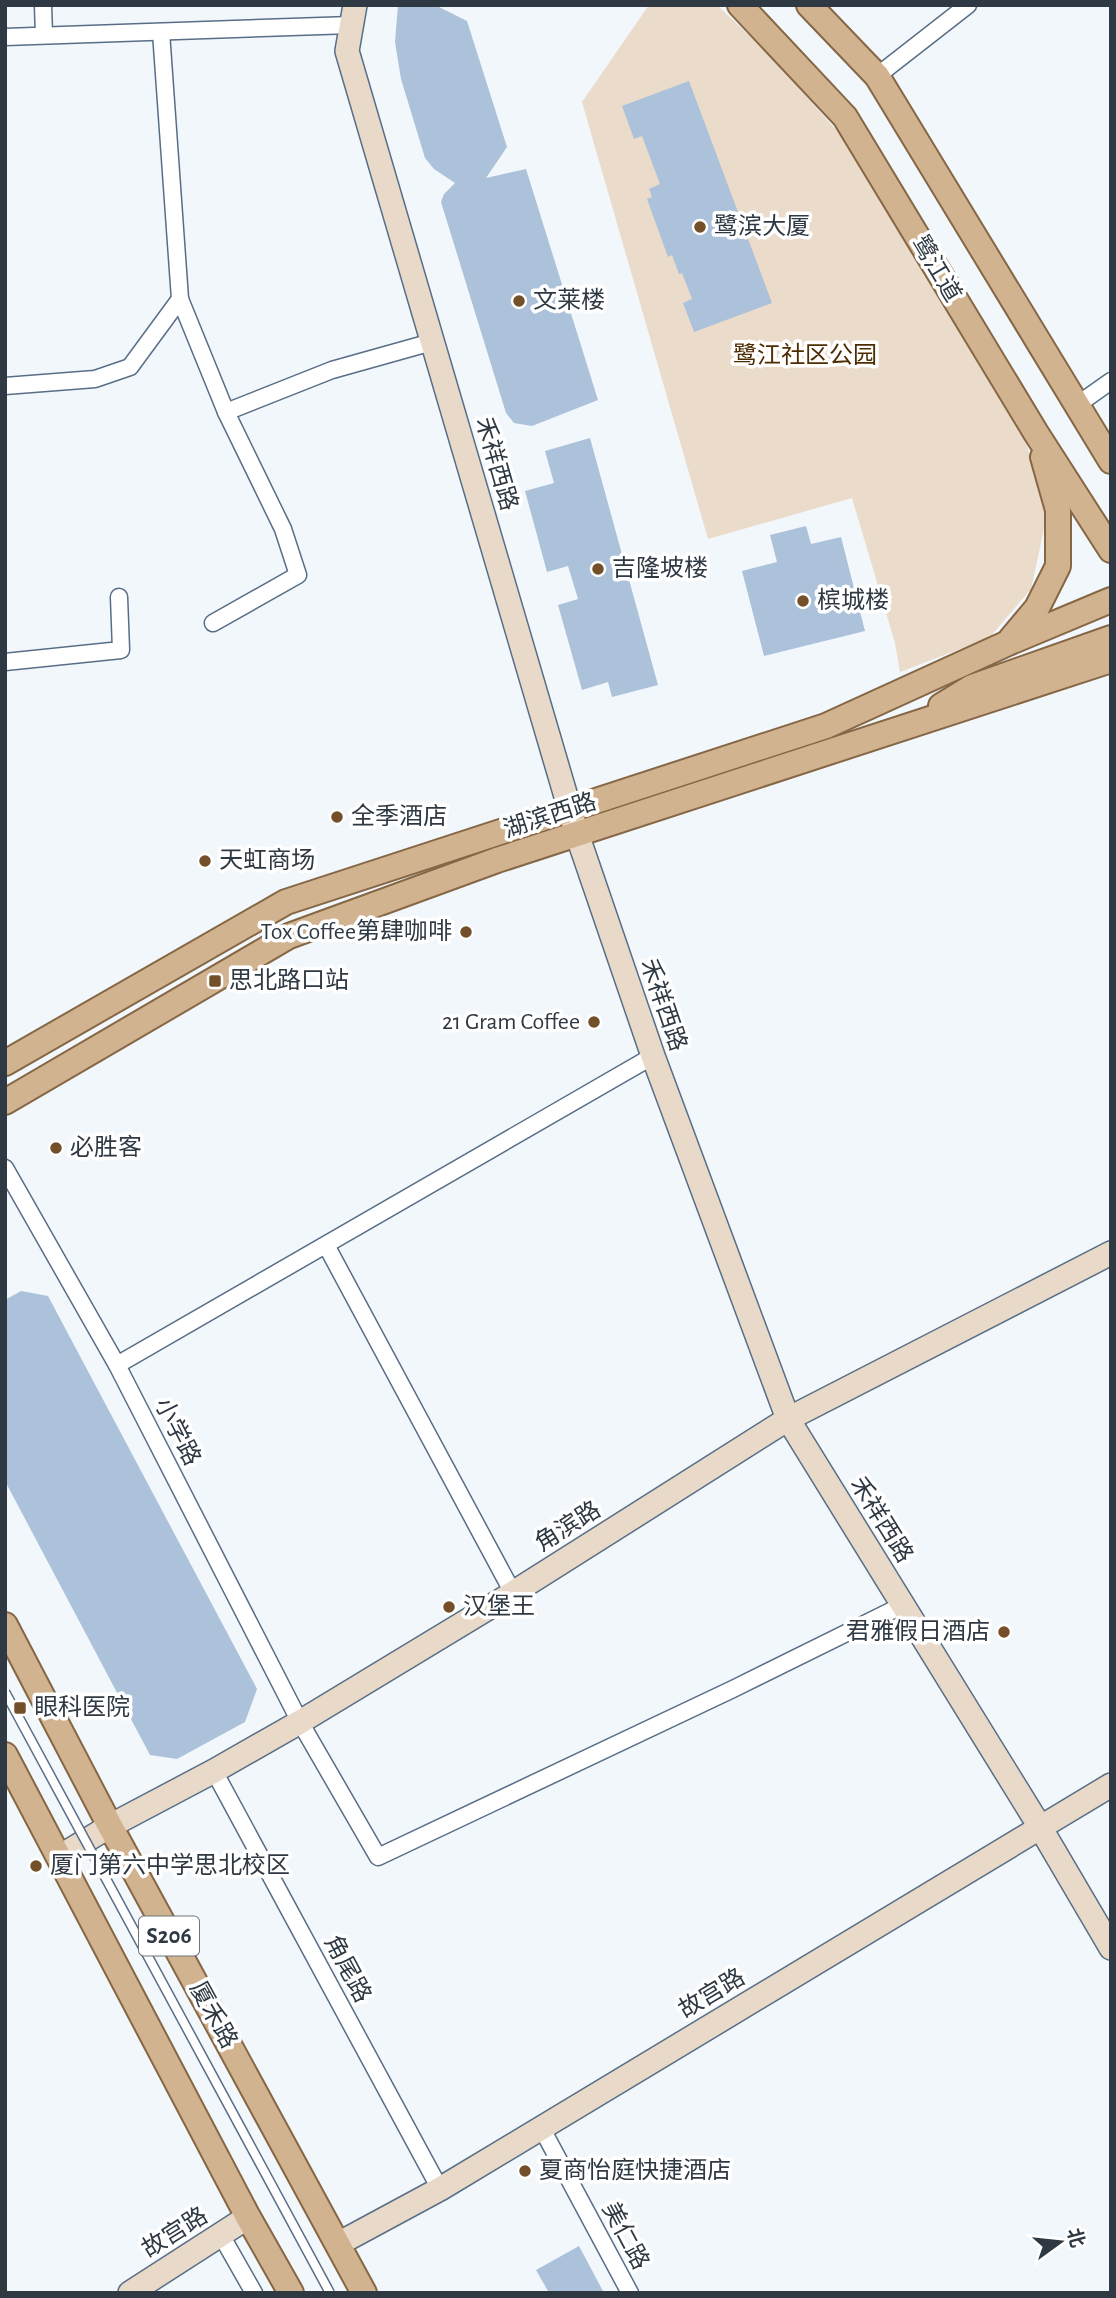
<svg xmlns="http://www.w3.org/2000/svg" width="1116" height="2298" viewBox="0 0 1116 2298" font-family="'Alegreya Sans','Noto Sans SC',sans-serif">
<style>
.green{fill:#ebdbca}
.building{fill:#acc2da}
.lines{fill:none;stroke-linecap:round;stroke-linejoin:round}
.street-casing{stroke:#586e86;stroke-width:19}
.secondary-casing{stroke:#586e86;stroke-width:26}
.primary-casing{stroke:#856745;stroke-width:28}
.street{stroke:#fff;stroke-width:16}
.secondary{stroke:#e8d9c8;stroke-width:23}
.primary{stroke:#d2b390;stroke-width:24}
.lane-bridge-casing{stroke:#586e86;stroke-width:11;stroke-linecap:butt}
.lane-bridge{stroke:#fff;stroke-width:8}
.poi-dot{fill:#735029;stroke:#fff;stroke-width:2.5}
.labels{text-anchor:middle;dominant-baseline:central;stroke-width:7;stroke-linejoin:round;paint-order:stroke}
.shield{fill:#fff;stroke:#6d747b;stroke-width:2}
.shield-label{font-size:23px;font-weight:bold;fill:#2f3943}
.poi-label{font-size:24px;fill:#2f3943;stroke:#fff;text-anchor:start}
.street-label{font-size:24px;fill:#2f3943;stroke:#fff}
.park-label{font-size:24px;fill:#4c2c00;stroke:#fff}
</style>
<rect width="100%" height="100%" fill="#f2f7fc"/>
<polygon class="green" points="649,5 717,5 768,53 845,140 1027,445 1047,515 1031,589 989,638 900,672 895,643 852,498 708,539 582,102"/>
<g class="building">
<polygon points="398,5 435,5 467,21 507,147 486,178 526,169 598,400 532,426 514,423 506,413 441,202 444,194 455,183 434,169 425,158 401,79 395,42"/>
<polygon points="689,81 772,303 694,332 683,303 692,299 682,273 679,274 672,255 668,257 647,199 652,197 649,189 660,184 642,136 634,139 622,106"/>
<polygon points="590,438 658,685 612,697 608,682 582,690 558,605 578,599 568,566 547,572 525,491 554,483 545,451"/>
<polygon points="806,526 811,544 841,537 865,631 764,656 742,571 777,562 770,535"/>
<polygon points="21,1291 48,1296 257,1689 245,1722 177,1759 150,1755 5,1481 5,1300"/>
<polygon points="579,2246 604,2293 549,2293 536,2270"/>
</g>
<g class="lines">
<g class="street-casing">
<g id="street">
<polyline points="43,5 44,35"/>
<polyline points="5,37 351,25"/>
<polyline points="877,76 968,5"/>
<polyline points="180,299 226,412 283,529 298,575 213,623"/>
<polyline points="5,386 95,379 130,367 180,299 161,32"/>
<polyline points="1077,405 1111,381"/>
<polyline points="226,412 332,370 432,342"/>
<polyline points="5,662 121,650 119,597"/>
<polyline points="5,1168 117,1365 300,1722 378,1857 733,1689 903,1605"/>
<polyline points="326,1245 513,1593"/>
<polyline points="117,1365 653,1056"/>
<polyline points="214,1771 440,2189"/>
<polyline points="541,2127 630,2293"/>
<polyline points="221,2235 254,2293"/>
</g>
</g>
<g class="secondary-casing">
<g id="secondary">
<polyline points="355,5 347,51 577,834 653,1056 788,1419 1040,1827 1111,1948"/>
<polyline points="59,1857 110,1826 214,1771 300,1722 513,1593 788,1419 1111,1253"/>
<polyline points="338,2244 440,2189 1111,1785"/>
<polyline points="130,2293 248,2217"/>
</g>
</g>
<g class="primary-casing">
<g id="primary">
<polyline points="740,5 845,117 1036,433 1111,550"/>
<polyline points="809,5 877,76 1111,461"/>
<polyline points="1011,639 1037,608 1058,566 1058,510 1043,457"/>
<polyline points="941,706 972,687 1111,638"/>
<polyline points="5,1063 286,902 826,726 1008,643 1111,600"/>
<polyline points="5,1102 289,936 497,860 1111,660"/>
<polyline points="5,1625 110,1826 364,2293"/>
<polyline points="5,1755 248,2217 291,2293"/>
</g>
</g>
<use href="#street" class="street"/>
<use href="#secondary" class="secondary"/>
<use href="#primary" class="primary"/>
<g class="lane-bridge-casing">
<polyline id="lane-bridge" points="5,1692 330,2293"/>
</g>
<use href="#lane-bridge" class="lane-bridge"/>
</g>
<g class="poi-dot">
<circle cx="700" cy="227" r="7"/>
<circle cx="519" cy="301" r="7"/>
<circle cx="598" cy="569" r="7"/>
<circle cx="803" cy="601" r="7"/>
<circle cx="337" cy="817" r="7"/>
<circle cx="205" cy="861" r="7"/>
<circle cx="466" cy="932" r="7"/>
<rect x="208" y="974" width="14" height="14" rx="3.5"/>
<circle cx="594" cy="1022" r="7"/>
<circle cx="56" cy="1148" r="7"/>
<circle cx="449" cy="1607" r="7"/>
<circle cx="1004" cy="1632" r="7"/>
<rect x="13" y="1701" width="14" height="14" rx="3.5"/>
<circle cx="36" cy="1866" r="7"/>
<circle cx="525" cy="2171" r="7"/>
</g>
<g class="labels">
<rect class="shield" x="139" y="1916.5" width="60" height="39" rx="5"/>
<g class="shield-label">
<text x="169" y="1936">S206</text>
</g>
<g class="poi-label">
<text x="714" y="227">鹭滨大厦</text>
<text x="533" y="301">文莱楼</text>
<text x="612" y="569">吉隆坡楼</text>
<text x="817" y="601">槟城楼</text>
<text x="351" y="817">全季酒店</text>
<text x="219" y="861">天虹商场</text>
<text x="452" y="932" text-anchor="end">Tox Coffee第肆咖啡</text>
<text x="229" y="981">思北路口站</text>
<text x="580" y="1022" text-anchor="end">21 Gram Coffee</text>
<text x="70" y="1148">必胜客</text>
<text x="463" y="1607">汉堡王</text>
<text x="990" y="1632" text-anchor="end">君雅假日酒店</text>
<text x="34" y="1708">眼科医院</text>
<text x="50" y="1866">厦门第六中学思北校区</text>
<text x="539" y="2171">夏商怡庭快捷酒店</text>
</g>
<g class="street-label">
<text transform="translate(936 269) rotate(59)">鹭江道</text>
<text transform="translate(496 464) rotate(74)">禾祥西路</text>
<text transform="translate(550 816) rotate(-18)">湖滨西路</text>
<text transform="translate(663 1005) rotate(71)">禾祥西路</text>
<text transform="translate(177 1432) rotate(63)">小学路</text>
<text transform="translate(881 1520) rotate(58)">禾祥西路</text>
<text transform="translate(568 1527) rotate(-32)">角滨路</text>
<text transform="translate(347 1969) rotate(62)">角尾路</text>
<text transform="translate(712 1994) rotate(-31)">故宫路</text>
<text transform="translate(213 2015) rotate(61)">厦禾路</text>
<text transform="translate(175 2233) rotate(-32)">故宫路</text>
<text transform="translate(625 2236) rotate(62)">美仁路</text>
</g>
<g class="park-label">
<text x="805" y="356">鹭江社区公园</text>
</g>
</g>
<rect width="1116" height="2298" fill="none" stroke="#2f3943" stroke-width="14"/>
<g transform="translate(1060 2242) rotate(75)" stroke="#ffffff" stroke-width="5" paint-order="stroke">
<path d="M0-5L12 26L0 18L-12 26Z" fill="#2f3943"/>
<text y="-10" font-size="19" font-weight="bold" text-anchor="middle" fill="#2f3943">北</text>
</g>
</svg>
